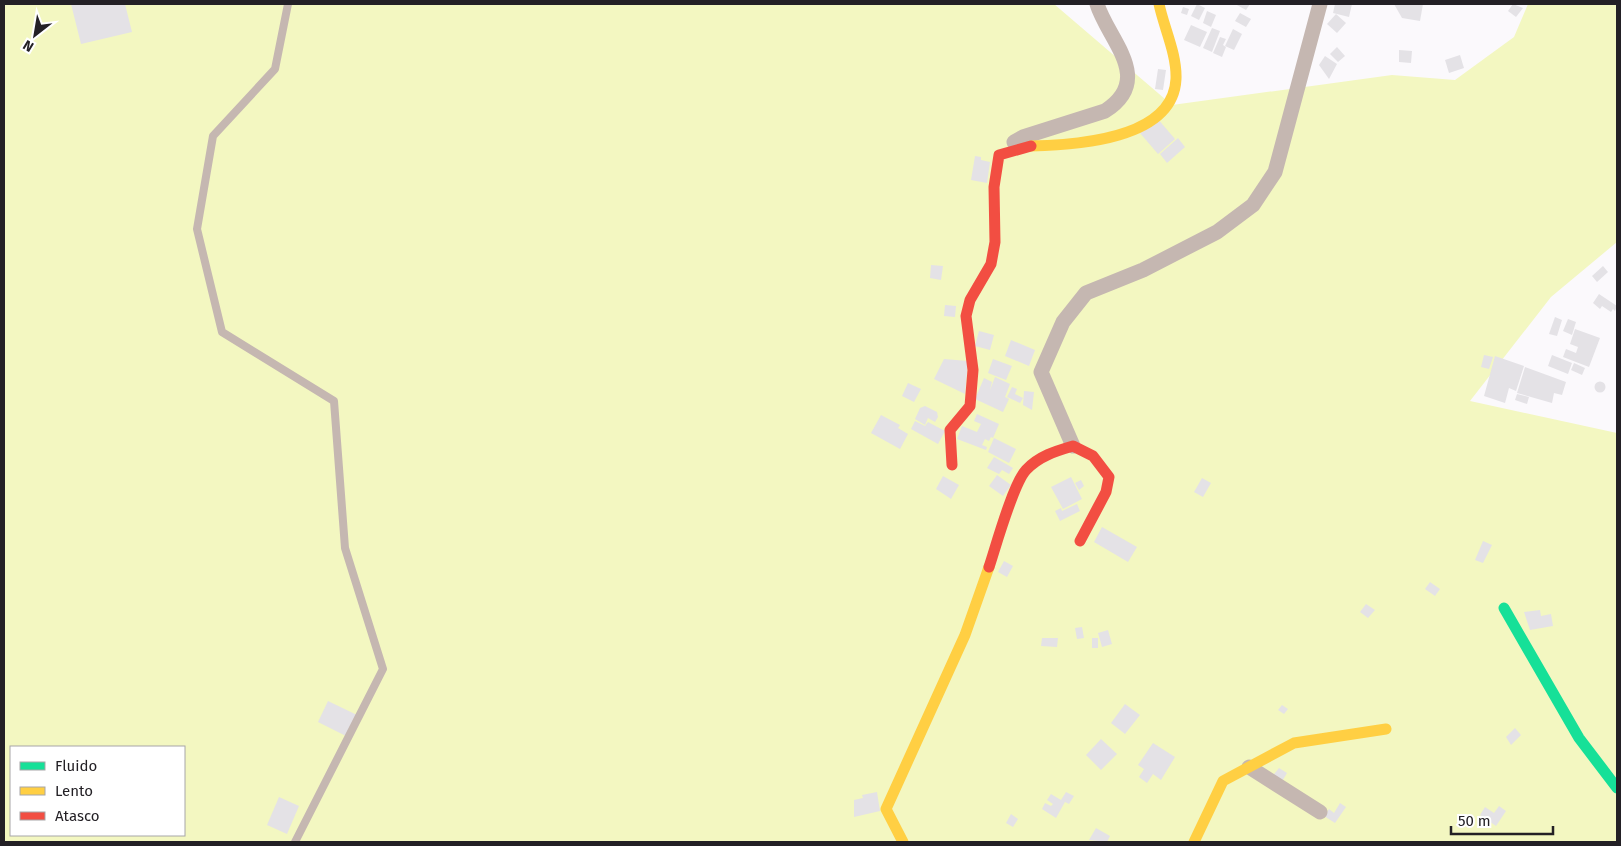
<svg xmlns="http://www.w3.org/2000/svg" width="1621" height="846" viewBox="0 0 1621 846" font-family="'Fira Sans',sans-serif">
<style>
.green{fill:#f3f7c1;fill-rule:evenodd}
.building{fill:#e4e2e6}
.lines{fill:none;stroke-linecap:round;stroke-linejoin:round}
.lane{stroke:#c5b7b1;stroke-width:8}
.street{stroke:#c5b7b1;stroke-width:15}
.fast{stroke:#16e098;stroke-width:11}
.slow{stroke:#ffcf43;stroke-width:11}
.jam{stroke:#f24e42;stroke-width:11}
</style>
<rect width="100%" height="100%" fill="#fbf9fc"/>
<path class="green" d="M4 4H1054L1172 105 1392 75 1455 80 1514 37 1528 4H1617V242L1551 297 1470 401 1617 433V842H4ZM11 747H184V835H11Z"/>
<g class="building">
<polygon points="71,4 125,4 132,32 81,44"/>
<polygon points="1197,4 1205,8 1199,20 1191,16"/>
<polygon points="1235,4 1250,4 1246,10"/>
<polygon points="1335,4 1352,4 1349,17 1333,13"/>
<polygon points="1394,4 1423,4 1420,21 1402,18"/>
<polygon points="1513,4 1523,8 1516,17 1508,11"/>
<polygon points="1183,7 1189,9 1187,15 1181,13"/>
<polygon points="1207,11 1216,15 1211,27 1203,23"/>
<polygon points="1240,13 1251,19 1246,27 1235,21"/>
<polygon points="1336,14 1346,23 1337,33 1327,24"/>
<polygon points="1191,25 1207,32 1200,47 1184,40"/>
<polygon points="1212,28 1220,31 1212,52 1203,48"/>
<polygon points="1233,29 1242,34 1234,50 1225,46"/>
<polygon points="1220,37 1226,39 1223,45 1226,47 1222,57 1213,53"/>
<polygon points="1337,47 1345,56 1338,62 1330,54"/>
<polygon points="1399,50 1412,51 1411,63 1399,62"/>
<polygon points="1460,55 1464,68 1449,73 1445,60"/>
<polygon points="1325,56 1337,64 1329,79 1319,65"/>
<polygon points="1158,69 1166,70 1163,90 1155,89"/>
<polygon points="1157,118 1175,139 1158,154 1140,133"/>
<polygon points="1178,138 1185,147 1167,163 1160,154"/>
<polygon points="975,156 981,157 981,160 990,162 987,183 971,180"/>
<polygon points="931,265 943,266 941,280 930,278"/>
<polygon points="1603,266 1608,272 1597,282 1592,276"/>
<polygon points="1599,294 1617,306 1615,311 1613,309 1611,312 1602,306 1600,309 1593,303"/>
<polygon points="945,305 956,306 955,317 944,316"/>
<polygon points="1555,317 1562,320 1557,336 1549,334"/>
<polygon points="1568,319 1576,322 1572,335 1563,331"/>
<polygon points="1575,329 1600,338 1589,367 1563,357 1566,349 1576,353 1578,347 1570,344"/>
<polygon points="979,331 994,335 990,350 975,346"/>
<polygon points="1011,340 1035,350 1029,366 1005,356"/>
<polygon points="1484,355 1493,357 1489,369 1481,367"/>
<polygon points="1552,355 1572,363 1568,374 1548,366"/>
<polygon points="1495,356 1524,366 1516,391 1509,388 1505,403 1484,396"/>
<polygon points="944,359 968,361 965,394 934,379"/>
<polygon points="993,359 1012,366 1006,380 988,373"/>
<polygon points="1574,363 1585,368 1582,375 1571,370"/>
<polygon points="1525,367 1566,382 1562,395 1554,393 1552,403 1517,393"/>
<polygon points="995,377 1010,384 1005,397 1009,399 1003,412 975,399 984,378 992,382 990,390"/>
<circle cx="1600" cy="387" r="5.5"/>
<polygon points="908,383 921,389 914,402 902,396"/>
<polygon points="1012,387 1017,389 1015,394 1023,398 1020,403 1007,397"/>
<polygon points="1024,391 1034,392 1032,410 1023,405"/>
<polygon points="1517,394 1529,397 1527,404 1515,400"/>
<polygon points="925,406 937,412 938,417 935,422 928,418 925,425 915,419 920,408"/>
<polygon points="977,414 999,424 993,438 991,437 989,441 985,439 982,445 987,447 986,450 957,439 962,426 977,432 981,424 974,421"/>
<polygon points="881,415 900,425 898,428 908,434 900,449 871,433"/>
<polygon points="915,421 925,426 928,422 945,431 938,444 911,429"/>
<polygon points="994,438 1016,449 1009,463 988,452"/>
<polygon points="994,457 1013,468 1009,474 1002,470 999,474 987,468"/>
<polygon points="997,475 1011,485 1003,496 989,486"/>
<polygon points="943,476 959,485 951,499 936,489"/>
<polygon points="1071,477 1082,499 1063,509 1051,487"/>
<polygon points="1202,478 1211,483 1203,497 1194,492"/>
<polygon points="1081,480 1084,486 1079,490 1075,483"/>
<polygon points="1077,504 1080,511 1060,521 1055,511 1061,508 1062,511"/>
<polygon points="1102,527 1137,547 1128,562 1094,542"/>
<polygon points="1483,541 1492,545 1483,563 1475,560"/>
<polygon points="1004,561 1013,566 1007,577 998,572"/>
<polygon points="1430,582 1440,589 1435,596 1425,589"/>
<polygon points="1366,604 1375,610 1368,618 1360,612"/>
<polygon points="1540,610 1541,616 1551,614 1553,626 1530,630 1524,612"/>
<polygon points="1082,627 1084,638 1077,639 1075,628"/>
<polygon points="1108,630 1112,644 1102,647 1098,633"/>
<polygon points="1042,638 1058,638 1057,647 1041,646"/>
<rect x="1092" y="638" width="6" height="10"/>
<polygon points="328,701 357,715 346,736 318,722"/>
<polygon points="1125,704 1140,715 1125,734 1111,723"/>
<polygon points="1282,705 1288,709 1284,714 1278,710"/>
<polygon points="1515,728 1521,735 1511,745 1506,737"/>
<polygon points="1101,739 1117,754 1101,770 1086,755"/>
<polygon points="1153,743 1175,757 1161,780 1153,774 1147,783 1139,777 1144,769 1138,765"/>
<polygon points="1279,768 1287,773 1280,785 1270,779"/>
<polygon points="877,792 880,811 854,817 854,800 863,798 862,795"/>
<polygon points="1066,792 1074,796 1069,804 1065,802 1056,818 1042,809 1045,803 1051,806 1053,804 1047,800 1051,794 1061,800"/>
<polygon points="279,797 299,806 287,834 267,825"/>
<polygon points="1340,803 1346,807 1335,823 1324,816 1329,809 1334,813"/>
<polygon points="1499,806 1506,811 1496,826 1480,815 1485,807 1494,813"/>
<polygon points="1011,814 1018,819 1013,827 1006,823"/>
<polygon points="1096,828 1110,836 1107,842 1089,840"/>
</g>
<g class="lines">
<polyline class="lane" points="288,4 275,69 213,136 197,229 222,332 334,401 345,548 383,669 295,842"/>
<g class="street">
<path d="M1014 142 1023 137 1105 111C1155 79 1108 40 1097 4"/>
<polyline points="1073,446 1041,372 1063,322 1086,293 1143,270 1217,232 1253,205 1275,172 1320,4"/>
<polyline points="1249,767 1320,812"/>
</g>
<polyline class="fast" points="1504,608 1579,738 1617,788"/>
<g class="slow">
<path d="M1031 146C1075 145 1173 140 1176 79 1177 54 1164 28 1159 4"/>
<polyline points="903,842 886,809 965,635 989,567"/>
<polyline points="1194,842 1223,781 1294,743 1386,729"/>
</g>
<g class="jam">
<polyline points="952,465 950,430 970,406 973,370 966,316 970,300 991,264 995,242 994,187 999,155 1031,146"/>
<path d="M989 567C996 546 1013 484 1026 470 1039 456 1056 451 1073 446L1093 456 1109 477 1106 492 1080 541"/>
</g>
</g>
<rect width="1621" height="846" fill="none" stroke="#232025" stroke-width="10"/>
<rect x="10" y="746" width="175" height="90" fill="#ffffff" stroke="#a7a6a8"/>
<rect x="20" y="762" width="25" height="8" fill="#16e098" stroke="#a7a6a8"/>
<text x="55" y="771" font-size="15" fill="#232025">Fluido</text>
<rect x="20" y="787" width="25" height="8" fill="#ffcf43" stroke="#a7a6a8"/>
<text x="55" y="796" font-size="15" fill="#232025">Lento</text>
<rect x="20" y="812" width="25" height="8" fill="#f24e42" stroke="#a7a6a8"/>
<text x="55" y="821" font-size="15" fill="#232025">Atasco</text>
<g transform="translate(35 35) rotate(211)" stroke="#ffffff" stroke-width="4" paint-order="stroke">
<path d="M0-4L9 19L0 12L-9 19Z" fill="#232025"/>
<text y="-8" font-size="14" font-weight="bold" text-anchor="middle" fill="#232025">N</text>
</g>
<path d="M1451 826v8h102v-8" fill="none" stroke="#232025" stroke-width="2.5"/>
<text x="1458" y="826" font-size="15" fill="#232025" stroke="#ffffff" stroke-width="4" paint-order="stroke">50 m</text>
</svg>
